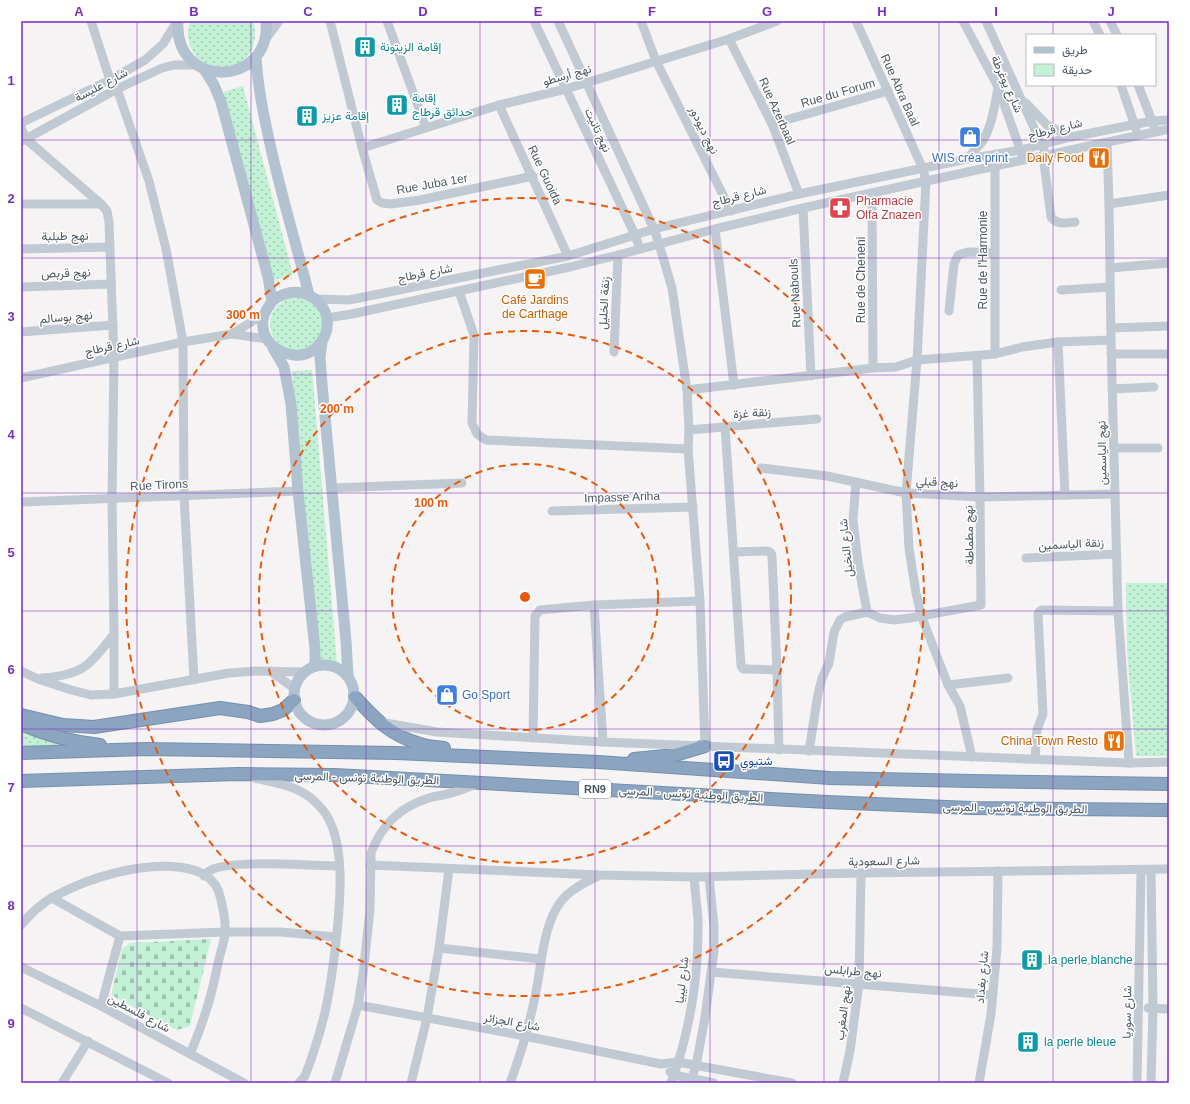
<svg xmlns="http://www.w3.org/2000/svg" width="1190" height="1104" viewBox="0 0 1190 1104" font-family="Helvetica,Vazirmatn,sans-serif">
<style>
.green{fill:url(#green-dots)}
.cemetery{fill:url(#cemetery-stones)}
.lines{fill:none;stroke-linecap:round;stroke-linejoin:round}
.highway-casing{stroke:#7690ad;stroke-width:14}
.minor{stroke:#c1cad2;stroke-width:9}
.major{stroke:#b3c2d1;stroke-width:11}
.highway{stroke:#8ba5c1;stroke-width:12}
.grid{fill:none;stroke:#7b2cbf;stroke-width:1;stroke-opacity:0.55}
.ring{fill:none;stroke:#e8590c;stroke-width:2;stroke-dasharray:7 5}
.labels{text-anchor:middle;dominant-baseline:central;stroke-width:3;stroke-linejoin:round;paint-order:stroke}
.shield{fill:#fff;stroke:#808990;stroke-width:1}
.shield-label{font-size:11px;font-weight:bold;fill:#4a5661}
.culture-label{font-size:12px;fill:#0d838f;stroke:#fff;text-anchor:start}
.street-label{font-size:12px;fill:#4a5661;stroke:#fff}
.shop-label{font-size:12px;fill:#366cbe;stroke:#fff}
.food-label{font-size:12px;fill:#c56008;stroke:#fff;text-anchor:end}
.health-label{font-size:12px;fill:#be3a42;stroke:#fff;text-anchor:start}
.transit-label{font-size:12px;fill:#164399;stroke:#fff;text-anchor:start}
.centre{fill:#e8590c;stroke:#fff;stroke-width:2}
.ring-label{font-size:12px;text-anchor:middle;font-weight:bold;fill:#e8590c;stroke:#fff;stroke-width:3;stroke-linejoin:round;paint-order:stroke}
.neatline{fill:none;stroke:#7b2cbf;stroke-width:1.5}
.grid-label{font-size:13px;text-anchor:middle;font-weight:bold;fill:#7b2cbf}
</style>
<defs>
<pattern id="green-dots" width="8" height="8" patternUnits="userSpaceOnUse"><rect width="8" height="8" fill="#c3f1d5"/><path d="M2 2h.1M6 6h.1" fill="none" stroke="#a0c6b0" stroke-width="1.8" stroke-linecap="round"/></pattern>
<pattern id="cemetery-stones" width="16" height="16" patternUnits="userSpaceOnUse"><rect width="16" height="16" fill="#c3f1d5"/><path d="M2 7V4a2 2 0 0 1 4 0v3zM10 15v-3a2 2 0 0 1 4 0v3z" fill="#a0c6b0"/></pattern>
</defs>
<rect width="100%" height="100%" fill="#f5f3f3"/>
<g class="green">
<path d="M190 21H253C259 38 252 61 233 66 229 67 224 66 220 66 218 66 214 67 211 66 192 61 184 38 190 21Z"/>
<polygon points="243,86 293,275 274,280 223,92"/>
<circle cx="296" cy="324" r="26"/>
<polygon points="312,370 337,663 318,664 292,371"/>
<polygon points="1126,583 1169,583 1169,756 1136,756 1127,651"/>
<polygon points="21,731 58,744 59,746 21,749"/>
</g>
<polygon class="cemetery" points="211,939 190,1026 177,1030 111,995 122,949 130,943"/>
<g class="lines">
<g class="highway-casing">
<g id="highway">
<path d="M355 697C375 719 390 735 420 744 427 747 437 747 444 748"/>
<polyline points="21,715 63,725 94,727 220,708 248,712 260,716 273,714 283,710 294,700"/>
<path d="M21 724C46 735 72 742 100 745"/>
<polyline points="21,753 146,749 396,753 598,762 830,778 972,781 1169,784"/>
<polyline points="634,759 675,755 705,746"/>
<polyline points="21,781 238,774 335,775 827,802 971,808 1169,810"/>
</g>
</g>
<g class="minor">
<polyline points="91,21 110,80"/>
<polyline points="330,21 362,148 377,200 382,203 391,204 420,200 533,176"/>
<polyline points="387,21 426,128"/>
<polyline points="534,21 635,235 640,249"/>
<polyline points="558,21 654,229 659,244 672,288 687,390 689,430 688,449 700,601 705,746"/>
<polyline points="641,21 656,61 731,211"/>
<polyline points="856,21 923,169 926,181 917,360 906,493 909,548 916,593 921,615 948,685 960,706 972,757"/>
<polyline points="963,21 998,87 1022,155"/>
<polyline points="986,21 1044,150"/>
<polyline points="1093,21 1100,35"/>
<polyline points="1110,21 1117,35"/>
<polyline points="729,39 772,124 799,194"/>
<polyline points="265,40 279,21"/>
<polyline points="1121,85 1136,129"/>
<polyline points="1138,85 1154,126"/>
<polyline points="117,89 149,181 166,249 183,342 184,496 194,680"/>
<polyline points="1026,103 1047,125 1071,137"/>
<polyline points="499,105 568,256"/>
<polyline points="21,123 110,80 145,60 163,44 177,21"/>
<polyline points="772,124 888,91"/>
<polyline points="21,127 26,139 101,204 107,211 109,222 114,358 112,500 114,634 114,694"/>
<polyline points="22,141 117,89 162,68 174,65 196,65"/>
<polyline points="1107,142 1109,204 1111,340 1118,611 1129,763"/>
<polyline points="362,148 499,105 566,89 729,39 777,21"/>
<path d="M1043 155 1051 217C1057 225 1065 223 1075 222"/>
<path d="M967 159C972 153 977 148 982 142 992 127 994 107 998 89"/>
<polyline points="995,166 995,354"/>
<polyline points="872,193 873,368"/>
<polyline points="21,204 101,204"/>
<polyline points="1109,204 1169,195"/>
<polyline points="803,208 811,376"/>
<polyline points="715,229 734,385"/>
<polyline points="21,249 109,247"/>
<polyline points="1110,268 1169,263"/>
<polyline points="21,287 111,284"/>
<polyline points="1061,290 1110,287"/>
<polyline points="459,291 474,335 472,423 477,434 486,440 688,449"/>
<polyline points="316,299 349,300 568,256 654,229 799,194 967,159 1021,150 1071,137 1152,121 1169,120"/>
<polyline points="949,311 954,264 958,255 968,252 995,253"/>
<polyline points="327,318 352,314 570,267 618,255 715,229 803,208 995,166 1169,129"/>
<polyline points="1111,328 1169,326"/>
<polyline points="21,332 113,325"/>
<polyline points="232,334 264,314"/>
<polyline points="1058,342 1065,495"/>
<polyline points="614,352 618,255"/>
<polyline points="1111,354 1169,354"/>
<polyline points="21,378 183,342 232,334 267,339"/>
<polyline points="1112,389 1154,387"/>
<polyline points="687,390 873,368 896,367 917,360 995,354 1022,347 1058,342 1111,340"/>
<polyline points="725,426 741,666 743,669 746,669 777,670"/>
<polyline points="689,430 817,419"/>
<polyline points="1114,448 1158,448"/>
<polyline points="761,468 827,476 906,493 980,497 1115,494"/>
<polyline points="856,482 853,520 858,562 867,612"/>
<polyline points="332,488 462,483"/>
<polyline points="21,502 298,491"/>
<polyline points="552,511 693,507"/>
<polyline points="735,552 768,551 771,553 772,556 777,670 779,750"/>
<polyline points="1026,558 1117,554"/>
<polyline points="594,605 603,742"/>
<polyline points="21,671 38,679 71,690 91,695 114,694 229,673 256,671 304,672"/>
<polyline points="270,671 294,688"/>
<path d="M42 678C56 677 72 675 84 667 96 659 105 645 114 634"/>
<polyline points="948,685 1008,678"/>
<polyline points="380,722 437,732 603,742 1129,763 1169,762"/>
<polyline points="533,738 535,616 540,610 594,605 700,601"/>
<polyline points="809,751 818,694 822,678 829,663 834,632 840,620 845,617 867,612 880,618 894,620 910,618 981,605 980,497 977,356"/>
<polyline points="1035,759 1037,730 1043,714 1038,614 1039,612 1042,610 1118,611"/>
<path d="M255 778C282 784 304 787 322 809 349 841 339 913 335 951 332 972 330 992 325 1012 320 1033 313 1055 305 1076L299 1083"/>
<polyline points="370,865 599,875 694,877 861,873 1169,869"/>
<path d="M204 876C206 874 208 871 211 870 231 859 313 866 339 866"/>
<polyline points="52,898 120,936 225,932 281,932 336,937"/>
<path d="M21 925C30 914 41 904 53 897 72 887 93 878 115 873 142 866 204 857 218 890 222 901 226 921 225 932 225 941 221 950 219 959 215 978 211 998 204 1017 200 1030 195 1042 190 1054"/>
<polyline points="439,948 541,959"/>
<polyline points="21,967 101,1006 244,1083"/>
<polyline points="711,972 992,995"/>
<polyline points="358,1005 525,1036 661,1064 678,1062 792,1083"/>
<polyline points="101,1006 120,936"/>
<polyline points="21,1008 168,1083"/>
<polyline points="1148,1008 1169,1009"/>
<polyline points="670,1072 674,1075 714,1083"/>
<polyline points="62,1083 88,1041"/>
<path d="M335 1083 358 1005 363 974 370 910 371 853C382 824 400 807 429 798 434 796 441 796 447 794 457 792 466 788 476 784"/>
<polyline points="411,1083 427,1018 439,948 449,869"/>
<path d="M510 1083C521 1054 530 1023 536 992 541 967 543 932 556 909 565 892 582 884 598 876"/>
<path d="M671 1083C690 1031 699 975 698 920 697 906 695 891 694 877"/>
<polyline points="690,1083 696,1066 705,1017 714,951 714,926 709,877"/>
<polyline points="843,1083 850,1051 859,983 861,873"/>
<polyline points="979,1083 991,1014 997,948 998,871"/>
<polyline points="1137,1083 1141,870"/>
<polyline points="1151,1083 1153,1008 1151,870"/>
</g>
<g class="major">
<path d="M178 21C173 90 272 88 266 21"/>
<path d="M256 58C258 90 265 121 272 153 283 201 297 247 309 295"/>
<path d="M204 69 214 85 221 102 268 277 272 301C270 305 266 310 264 315 258 336 274 353 294 355 302 356 310 353 316 348 347 319 309 273 272 301"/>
<polyline points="322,342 320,357 322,384 346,641 348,676"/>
<polyline points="273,348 284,367 291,404 298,491 315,649 315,666"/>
<circle cx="324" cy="695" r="30"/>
</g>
<use href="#highway" class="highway"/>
</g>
<path class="grid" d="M137 21V1083M251 21V1083M366 21V1083M480 21V1083M595 21V1083M710 21V1083M824 21V1083M939 21V1083M1053 21V35M1053 85V1083M21 140H1169M21 258H1169M21 375H1169M21 493H1169M21 611H1169M21 729H1169M21 846H1169M21 964H1169"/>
<g class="ring">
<circle cx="525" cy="597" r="133"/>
<circle cx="525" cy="597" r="266"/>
<circle cx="525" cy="597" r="399"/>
</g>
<defs>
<g id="building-square" transform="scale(1.15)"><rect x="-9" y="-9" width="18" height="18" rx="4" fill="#0f9aa8" stroke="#fff"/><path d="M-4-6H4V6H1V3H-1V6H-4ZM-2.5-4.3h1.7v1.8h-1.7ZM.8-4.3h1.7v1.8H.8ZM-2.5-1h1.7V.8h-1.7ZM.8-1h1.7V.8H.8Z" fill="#fff"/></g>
<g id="shop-square" transform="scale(1.15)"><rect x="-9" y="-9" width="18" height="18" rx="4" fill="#3f7fe0" stroke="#fff"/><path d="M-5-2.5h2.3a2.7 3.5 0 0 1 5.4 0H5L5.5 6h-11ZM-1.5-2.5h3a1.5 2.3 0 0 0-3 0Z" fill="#fff"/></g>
<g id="restaurant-square" transform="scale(1.15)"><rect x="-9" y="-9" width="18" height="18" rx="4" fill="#e8710a" stroke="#fff"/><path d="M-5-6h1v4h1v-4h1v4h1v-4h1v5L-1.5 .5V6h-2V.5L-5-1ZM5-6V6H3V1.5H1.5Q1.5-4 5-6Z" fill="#fff"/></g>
<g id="pharmacy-square" transform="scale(1.15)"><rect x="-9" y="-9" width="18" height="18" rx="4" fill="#e0444e" stroke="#fff"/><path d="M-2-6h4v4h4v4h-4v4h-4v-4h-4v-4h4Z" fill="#fff"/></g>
<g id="cafe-square" transform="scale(1.15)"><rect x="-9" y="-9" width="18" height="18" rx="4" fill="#e8710a" stroke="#fff"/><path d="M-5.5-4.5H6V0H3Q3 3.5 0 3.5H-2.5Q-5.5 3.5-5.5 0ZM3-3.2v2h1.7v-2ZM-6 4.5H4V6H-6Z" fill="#fff"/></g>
<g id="bus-square" transform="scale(1.15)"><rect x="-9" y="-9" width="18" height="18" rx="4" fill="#1a4fb4" stroke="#fff"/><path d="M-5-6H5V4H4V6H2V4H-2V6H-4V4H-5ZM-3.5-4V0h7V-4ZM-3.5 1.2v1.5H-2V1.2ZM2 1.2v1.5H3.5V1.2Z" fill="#fff"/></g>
</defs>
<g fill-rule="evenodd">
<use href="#building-square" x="365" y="47"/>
<use href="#building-square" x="397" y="105"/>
<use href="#building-square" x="307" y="116"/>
<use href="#shop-square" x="970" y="137"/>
<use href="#restaurant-square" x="1099" y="158"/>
<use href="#pharmacy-square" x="840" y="208"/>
<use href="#cafe-square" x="535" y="279"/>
<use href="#shop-square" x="447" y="695"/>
<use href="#restaurant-square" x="1114" y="741"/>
<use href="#bus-square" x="724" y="761"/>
<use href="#building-square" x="1032" y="960"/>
<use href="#building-square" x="1028" y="1042"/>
</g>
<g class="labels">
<rect class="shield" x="579" y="780" width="32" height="18" rx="3"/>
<g class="shield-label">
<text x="595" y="789">RN9</text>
</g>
<g class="culture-label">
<text x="380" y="47">إقامة الزيتونة</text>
<text x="412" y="98">إقامة<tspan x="412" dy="14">حدائق قرطاج</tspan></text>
<text x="322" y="116">إقامة عزيز</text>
<text x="1048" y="960">la perle blanche</text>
<text x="1044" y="1042">la perle bleue</text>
</g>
<g class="street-label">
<text transform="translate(567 75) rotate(-16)">نهج أرسطو</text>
<text transform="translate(1007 84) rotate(66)">شارع يوغرطة</text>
<text transform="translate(101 85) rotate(-28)">شارع عليسة</text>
<text transform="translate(900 90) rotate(66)">Rue Abra Baal</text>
<text transform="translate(838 93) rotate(-16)">Rue du Forum</text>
<text transform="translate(777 111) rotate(66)">Rue Azerbaal</text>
<text transform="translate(1055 129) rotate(-14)">شارع قرطاج</text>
<text transform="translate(598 130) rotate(65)">نهج تانيت</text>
<text transform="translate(704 130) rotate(64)">نهج ديودور</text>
<text transform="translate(545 175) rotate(65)">Rue Guoida</text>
<text transform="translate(432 184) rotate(-10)">Rue Juba 1er</text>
<text transform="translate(739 196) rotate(-14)">شارع قرطاج</text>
<text transform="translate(65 236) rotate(-1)">نهج طبلبة</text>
<text transform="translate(983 260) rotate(-90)">Rue de l'Harmonie</text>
<text transform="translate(66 273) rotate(-2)">نهج قربص</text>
<text transform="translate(425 273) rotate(-11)">شارع قرطاج</text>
<text transform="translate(861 280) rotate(-90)">Rue de Cheneni</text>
<text transform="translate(795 293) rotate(-93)">Rue Nabouls</text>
<text transform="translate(604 303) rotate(-87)">زنقة الخليل</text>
<text transform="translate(66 317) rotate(-5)">نهج بوسالم</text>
<text transform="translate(112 346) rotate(-12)">شارع قرطاج</text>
<text transform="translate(752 413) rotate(-4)">زنقة غزة</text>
<text transform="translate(1102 453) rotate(-91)">نهج الياسمين</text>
<text transform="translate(937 482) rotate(3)">نهج قبلي</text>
<text transform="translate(159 485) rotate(-3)">Rue Tirons</text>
<text transform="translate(622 497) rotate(-2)">Impasse Ariha</text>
<text transform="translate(969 535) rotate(-91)">نهج مطماطة</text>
<text transform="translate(1071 544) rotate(-3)">زنقة الياسمين</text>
<text transform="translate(846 548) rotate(-96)">شارع النخيل</text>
<text transform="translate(367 778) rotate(2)">الطريق الوطنية تونس - المرسى</text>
<text transform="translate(691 794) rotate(3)">الطريق الوطنية تونس - المرسى</text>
<text transform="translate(1015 808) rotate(1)">الطريق الوطنية تونس - المرسى</text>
<text transform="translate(884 861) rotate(-1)">شارع السعودية</text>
<text transform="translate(853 971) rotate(5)">نهج طرابلس</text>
<text transform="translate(982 977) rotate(-85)">شارع بغداد</text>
<text transform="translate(682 980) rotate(-84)">شارع ليبيا</text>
<text transform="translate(1127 1012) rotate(-89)">شارع سوريا</text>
<text transform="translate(139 1013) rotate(28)">شارع فلسطين</text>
<text transform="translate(843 1013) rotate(-83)">نهج المغرب</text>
<text transform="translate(512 1022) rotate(10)">شارع الجزائر</text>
</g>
<g class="shop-label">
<text x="970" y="158">WIS créa print</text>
<text x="462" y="695" text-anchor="start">Go Sport</text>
</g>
<g class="food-label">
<text x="1084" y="158">Daily Food</text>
<text x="535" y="300" text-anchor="middle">Café Jardins<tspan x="535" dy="14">de Carthage</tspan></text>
<text x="1098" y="741">China Town Resto</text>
</g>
<g class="health-label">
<text x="856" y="201">Pharmacie<tspan x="856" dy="14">Olfa Znazen</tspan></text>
</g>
<g class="transit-label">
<text x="740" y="761">شتيوي</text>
</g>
</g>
<circle cx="525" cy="597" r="6" class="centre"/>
<g class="ring-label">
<text x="243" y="319">300 m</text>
<text x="337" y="413">200 m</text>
<text x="431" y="507">100 m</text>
</g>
<rect width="1190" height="1104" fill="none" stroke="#ffffff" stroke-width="44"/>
<rect x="1026" y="34" width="130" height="52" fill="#ffffff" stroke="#b7bbc0"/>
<rect x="1034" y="47" width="20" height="6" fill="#b3c2d1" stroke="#b7bbc0"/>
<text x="1062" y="54" font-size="12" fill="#4a5661">طريق</text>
<rect x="1034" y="64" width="20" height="12" fill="#c3f1d5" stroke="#b7bbc0"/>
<text x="1062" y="74" font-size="12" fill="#4a5661">حديقة</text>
<rect x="22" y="22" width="1146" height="1060" class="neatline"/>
<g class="grid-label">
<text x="79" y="16">A</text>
<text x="194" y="16">B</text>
<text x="308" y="16">C</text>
<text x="423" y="16">D</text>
<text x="538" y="16">E</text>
<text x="652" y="16">F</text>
<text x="767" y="16">G</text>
<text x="882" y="16">H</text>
<text x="996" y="16">I</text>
<text x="1111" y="16">J</text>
<text x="11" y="85">1</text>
<text x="11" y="203">2</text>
<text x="11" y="321">3</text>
<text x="11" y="439">4</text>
<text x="11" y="557">5</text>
<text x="11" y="674">6</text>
<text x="11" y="792">7</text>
<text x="11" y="910">8</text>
<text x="11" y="1028">9</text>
</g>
</svg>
